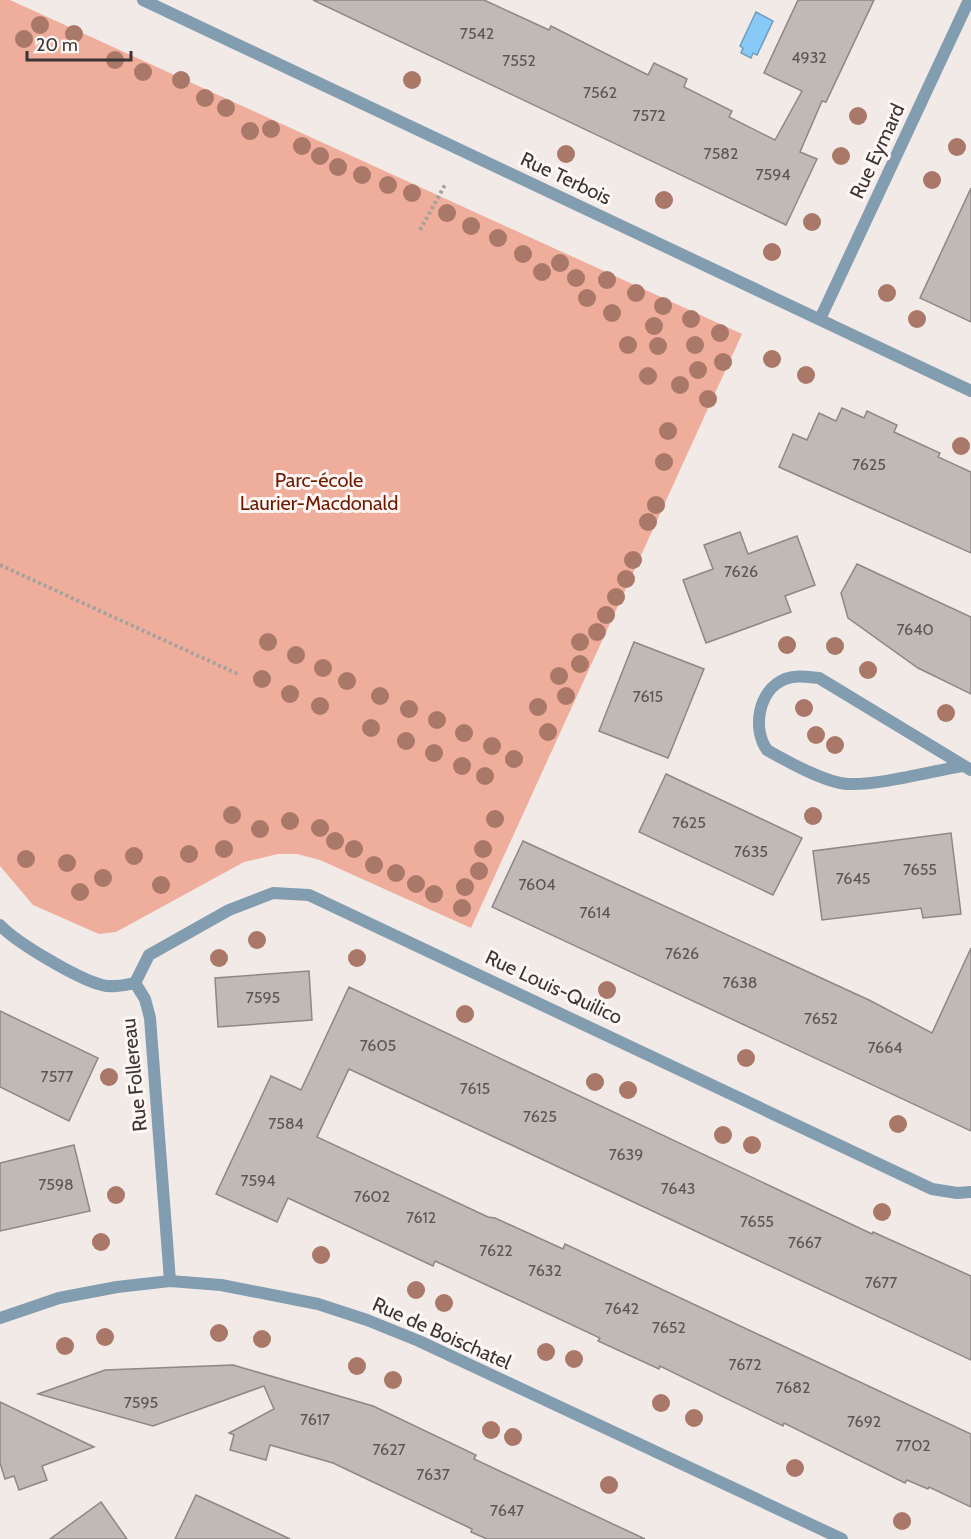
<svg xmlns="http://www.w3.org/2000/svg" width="971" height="1539" viewBox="0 0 971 1539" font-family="Cabin,sans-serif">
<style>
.green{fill:#efad9b}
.water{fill:#88c9f7;stroke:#709dbd;stroke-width:1.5}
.building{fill:#c0b9b6;stroke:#8e8785;stroke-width:1.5}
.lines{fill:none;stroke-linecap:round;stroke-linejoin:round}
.path{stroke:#a7a19e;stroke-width:4;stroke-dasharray:3 3;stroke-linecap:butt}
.street{stroke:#829cb0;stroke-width:12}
.tree{fill:#aa7868}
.labels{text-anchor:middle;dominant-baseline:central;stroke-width:6;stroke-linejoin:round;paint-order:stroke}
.number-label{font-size:16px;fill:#5b5755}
.street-label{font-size:20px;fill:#393635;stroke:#fff7f5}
.park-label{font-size:20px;fill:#6f1a00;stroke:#fff7f5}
</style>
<rect width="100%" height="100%" fill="#f2eae7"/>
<polygon class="green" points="0,0 10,0 742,334 471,928 320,860 297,854 278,854 244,862 116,932 99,934 33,905 0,866"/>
<polygon class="water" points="756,12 773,21 757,55 753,53 751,58 741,53 743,48 740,46"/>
<g class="building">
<polygon points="313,0 484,0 549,30 551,26 648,75 654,63 687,79 684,87 732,111 729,117 775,140 802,91 764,73 798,0 874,0 826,102 822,101 800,152 817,159 786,225"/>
<polygon points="971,188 971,322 920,298"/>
<polygon points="842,408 864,418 867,411 897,425 894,432 940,453 938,457 971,472 971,553 779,467 793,434 807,440 819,413 836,421"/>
<polygon points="740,532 748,554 797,536 815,585 785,596 791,612 706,643 683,580 713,569 704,545"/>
<polygon points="857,564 971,617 971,694 918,668 848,618 841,593"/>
<polygon points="634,642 704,669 668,758 599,731"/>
<polygon points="666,774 802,838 773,895 639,832"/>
<polygon points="951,833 961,914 923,918 921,908 822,920 813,851"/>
<polygon points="523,841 869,1000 932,1033 971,948 971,1131 492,907"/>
<polygon points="309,971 312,1020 218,1027 215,978"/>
<polygon points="349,987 872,1234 873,1232 971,1276 971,1360 349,1069 317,1137 488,1217 495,1218 563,1249 565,1244 971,1434 971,1507 929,1487 928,1489 907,1480 905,1483 784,1423 783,1426 660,1366 659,1369 598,1341 600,1338 508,1295 435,1261 433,1266 288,1198 277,1222 216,1194 271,1076 301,1090"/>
<polygon points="0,1011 98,1058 69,1121 0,1087"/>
<polygon points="74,1145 90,1211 0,1231 0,1163"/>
<polygon points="233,1365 373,1406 476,1455 474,1459 645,1539 487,1539 471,1532 472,1529 333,1463 270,1445 266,1460 230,1450 234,1435 229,1433 274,1409 264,1386 153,1426 38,1394 105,1370"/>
<polygon points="0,1402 94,1447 42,1466 47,1480 19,1490 14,1476 5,1479 0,1463"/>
<polygon points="196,1495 229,1510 290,1539 175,1539"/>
<polygon points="101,1502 127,1539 50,1539"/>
</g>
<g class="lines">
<g class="path">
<polyline points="420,230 446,183"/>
<polyline points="0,565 240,675"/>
</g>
<g class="street">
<polyline points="143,0 971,391"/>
<polyline points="820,319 969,0"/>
<path d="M962 766C928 772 881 785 848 784 825 783 787 761 767 750 752 729 758 690 785 679 797 675 807 677 819 678L971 770"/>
<path d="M0 925C17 943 78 979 102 985 112 988 124 985 135 983"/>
<polyline points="135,983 149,955 229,910 273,893 309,895 932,1189 957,1193 971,1192"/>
<polyline points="135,983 145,999 150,1018 170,1281"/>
<polyline points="0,1318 59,1298 117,1287 170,1281 221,1285 318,1304 367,1320 419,1341 842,1539"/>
</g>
</g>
<g class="tree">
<circle cx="40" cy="25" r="9"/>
<circle cx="74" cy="34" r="9"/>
<circle cx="24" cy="39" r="9"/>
<circle cx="115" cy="60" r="9"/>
<circle cx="143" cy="72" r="9"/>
<circle cx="181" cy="80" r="9"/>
<circle cx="412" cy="80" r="9"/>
<circle cx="205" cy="98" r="9"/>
<circle cx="226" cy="108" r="9"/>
<circle cx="858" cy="116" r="9"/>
<circle cx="271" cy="129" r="9"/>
<circle cx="250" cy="131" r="9"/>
<circle cx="302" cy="146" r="9"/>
<circle cx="957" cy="147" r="9"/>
<circle cx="566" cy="154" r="9"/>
<circle cx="320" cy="156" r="9"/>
<circle cx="841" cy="156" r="9"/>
<circle cx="338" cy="167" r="9"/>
<circle cx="362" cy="175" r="9"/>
<circle cx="932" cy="180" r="9"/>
<circle cx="388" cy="185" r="9"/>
<circle cx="412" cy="193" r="9"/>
<circle cx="664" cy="200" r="9"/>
<circle cx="447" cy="213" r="9"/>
<circle cx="812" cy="222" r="9"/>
<circle cx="471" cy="226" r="9"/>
<circle cx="498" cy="238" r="9"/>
<circle cx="772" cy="252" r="9"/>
<circle cx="523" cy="254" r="9"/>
<circle cx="560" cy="263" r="9"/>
<circle cx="542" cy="272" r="9"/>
<circle cx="576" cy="278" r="9"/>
<circle cx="607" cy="280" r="9"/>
<circle cx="636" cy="293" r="9"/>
<circle cx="887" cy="293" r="9"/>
<circle cx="587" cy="298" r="9"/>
<circle cx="663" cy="306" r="9"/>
<circle cx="612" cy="313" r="9"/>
<circle cx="691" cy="319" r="9"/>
<circle cx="917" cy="319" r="9"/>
<circle cx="654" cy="326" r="9"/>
<circle cx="720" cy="333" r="9"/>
<circle cx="628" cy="345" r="9"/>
<circle cx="695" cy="345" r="9"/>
<circle cx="658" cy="346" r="9"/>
<circle cx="772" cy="359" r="9"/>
<circle cx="723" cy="362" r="9"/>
<circle cx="698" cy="370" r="9"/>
<circle cx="806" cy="375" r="9"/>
<circle cx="648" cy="376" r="9"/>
<circle cx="680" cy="385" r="9"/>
<circle cx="708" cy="399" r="9"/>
<circle cx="668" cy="431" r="9"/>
<circle cx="961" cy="446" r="9"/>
<circle cx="664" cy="462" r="9"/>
<circle cx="656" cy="505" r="9"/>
<circle cx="648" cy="522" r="9"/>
<circle cx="633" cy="560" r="9"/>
<circle cx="626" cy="579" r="9"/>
<circle cx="616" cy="597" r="9"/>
<circle cx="606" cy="615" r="9"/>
<circle cx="597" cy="632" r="9"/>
<circle cx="268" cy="642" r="9"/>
<circle cx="580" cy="642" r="9"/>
<circle cx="787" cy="645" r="9"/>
<circle cx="835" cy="646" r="9"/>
<circle cx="296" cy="655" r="9"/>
<circle cx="580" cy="664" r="9"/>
<circle cx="323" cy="668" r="9"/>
<circle cx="868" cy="670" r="9"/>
<circle cx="559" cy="676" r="9"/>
<circle cx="262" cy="679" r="9"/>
<circle cx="347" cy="681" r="9"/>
<circle cx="290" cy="694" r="9"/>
<circle cx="380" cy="696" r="9"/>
<circle cx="566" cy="696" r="9"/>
<circle cx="320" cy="706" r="9"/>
<circle cx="538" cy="707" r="9"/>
<circle cx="804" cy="708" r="9"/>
<circle cx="409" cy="709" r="9"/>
<circle cx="946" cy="713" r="9"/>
<circle cx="437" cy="720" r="9"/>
<circle cx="371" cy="728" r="9"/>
<circle cx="548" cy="732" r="9"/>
<circle cx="464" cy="733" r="9"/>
<circle cx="816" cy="735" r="9"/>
<circle cx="406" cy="741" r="9"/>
<circle cx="835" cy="745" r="9"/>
<circle cx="492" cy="746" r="9"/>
<circle cx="434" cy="753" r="9"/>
<circle cx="514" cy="759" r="9"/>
<circle cx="462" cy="766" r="9"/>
<circle cx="485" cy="776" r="9"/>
<circle cx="232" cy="815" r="9"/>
<circle cx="813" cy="816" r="9"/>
<circle cx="495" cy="819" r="9"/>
<circle cx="290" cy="821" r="9"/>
<circle cx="320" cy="828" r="9"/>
<circle cx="260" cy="829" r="9"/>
<circle cx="335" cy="841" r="9"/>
<circle cx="224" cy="849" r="9"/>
<circle cx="354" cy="849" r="9"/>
<circle cx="483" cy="849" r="9"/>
<circle cx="189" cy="854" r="9"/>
<circle cx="134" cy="856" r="9"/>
<circle cx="26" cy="859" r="9"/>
<circle cx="67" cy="863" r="9"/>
<circle cx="374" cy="865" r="9"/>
<circle cx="479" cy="871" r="9"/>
<circle cx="396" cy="873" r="9"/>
<circle cx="103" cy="878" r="9"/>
<circle cx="416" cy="884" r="9"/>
<circle cx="161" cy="885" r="9"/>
<circle cx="465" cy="887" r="9"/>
<circle cx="80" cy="892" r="9"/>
<circle cx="434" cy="894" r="9"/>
<circle cx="462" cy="908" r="9"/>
<circle cx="257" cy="940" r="9"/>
<circle cx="219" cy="958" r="9"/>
<circle cx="357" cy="958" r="9"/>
<circle cx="607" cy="990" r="9"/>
<circle cx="465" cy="1014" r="9"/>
<circle cx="746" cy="1058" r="9"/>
<circle cx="109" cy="1077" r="9"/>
<circle cx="595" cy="1082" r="9"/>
<circle cx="628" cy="1090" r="9"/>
<circle cx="898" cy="1124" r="9"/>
<circle cx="723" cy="1135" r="9"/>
<circle cx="752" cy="1145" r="9"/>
<circle cx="116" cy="1195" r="9"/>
<circle cx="882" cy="1212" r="9"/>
<circle cx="101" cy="1242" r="9"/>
<circle cx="321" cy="1255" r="9"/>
<circle cx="416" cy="1290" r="9"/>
<circle cx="444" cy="1303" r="9"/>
<circle cx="219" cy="1333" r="9"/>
<circle cx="105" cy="1337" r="9"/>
<circle cx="262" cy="1339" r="9"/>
<circle cx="65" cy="1346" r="9"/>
<circle cx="546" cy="1352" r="9"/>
<circle cx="574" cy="1359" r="9"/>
<circle cx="357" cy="1366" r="9"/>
<circle cx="393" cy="1380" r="9"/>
<circle cx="661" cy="1403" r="9"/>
<circle cx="694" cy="1418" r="9"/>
<circle cx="491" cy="1430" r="9"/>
<circle cx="513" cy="1437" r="9"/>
<circle cx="795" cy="1468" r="9"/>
<circle cx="609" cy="1485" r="9"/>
<circle cx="902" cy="1521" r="9"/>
</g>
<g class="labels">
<g class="number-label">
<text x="477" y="33">7542</text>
<text x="809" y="57">4932</text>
<text x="519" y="60">7552</text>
<text x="600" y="92">7562</text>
<text x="649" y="115">7572</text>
<text x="721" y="153">7582</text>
<text x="773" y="174">7594</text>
<text x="869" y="464">7625</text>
<text x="741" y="571">7626</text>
<text x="915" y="629">7640</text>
<text x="648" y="696">7615</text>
<text x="689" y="822">7625</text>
<text x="751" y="851">7635</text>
<text x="920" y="869">7655</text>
<text x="853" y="878">7645</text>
<text x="537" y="884">7604</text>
<text x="595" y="912">7614</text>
<text x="682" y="953">7626</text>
<text x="740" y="982">7638</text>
<text x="263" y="997">7595</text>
<text x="821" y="1018">7652</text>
<text x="378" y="1045">7605</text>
<text x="885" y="1047">7664</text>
<text x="57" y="1076">7577</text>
<text x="475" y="1088">7615</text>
<text x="540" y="1116">7625</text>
<text x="286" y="1123">7584</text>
<text x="626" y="1154">7639</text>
<text x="258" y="1180">7594</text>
<text x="56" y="1184">7598</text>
<text x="678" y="1188">7643</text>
<text x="372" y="1196">7602</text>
<text x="421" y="1217">7612</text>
<text x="757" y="1221">7655</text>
<text x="805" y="1242">7667</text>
<text x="496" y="1250">7622</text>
<text x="545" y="1270">7632</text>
<text x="881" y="1282">7677</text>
<text x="622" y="1308">7642</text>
<text x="669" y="1327">7652</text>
<text x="745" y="1364">7672</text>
<text x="793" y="1387">7682</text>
<text x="141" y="1402">7595</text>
<text x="315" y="1419">7617</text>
<text x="864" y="1421">7692</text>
<text x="913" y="1445">7702</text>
<text x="389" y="1449">7627</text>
<text x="433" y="1474">7637</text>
<text x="507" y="1510">7647</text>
</g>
<g class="street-label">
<text transform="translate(877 151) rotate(-65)">Rue Eymard</text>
<text transform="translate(566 178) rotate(25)">Rue Terbois</text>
<text transform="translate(554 987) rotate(25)">Rue Louis-Quilico</text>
<text transform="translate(134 1075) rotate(-96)">Rue Follereau</text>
<text transform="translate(442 1333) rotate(24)">Rue de Boischatel</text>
</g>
<g class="park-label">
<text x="319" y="480">Parc-école<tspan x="319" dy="23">Laurier-Macdonald</tspan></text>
</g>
</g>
<path d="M27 51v9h104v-9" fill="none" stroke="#393635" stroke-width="3"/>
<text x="36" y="51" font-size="18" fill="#393635" stroke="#fff7f5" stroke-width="4.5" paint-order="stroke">20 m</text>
</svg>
